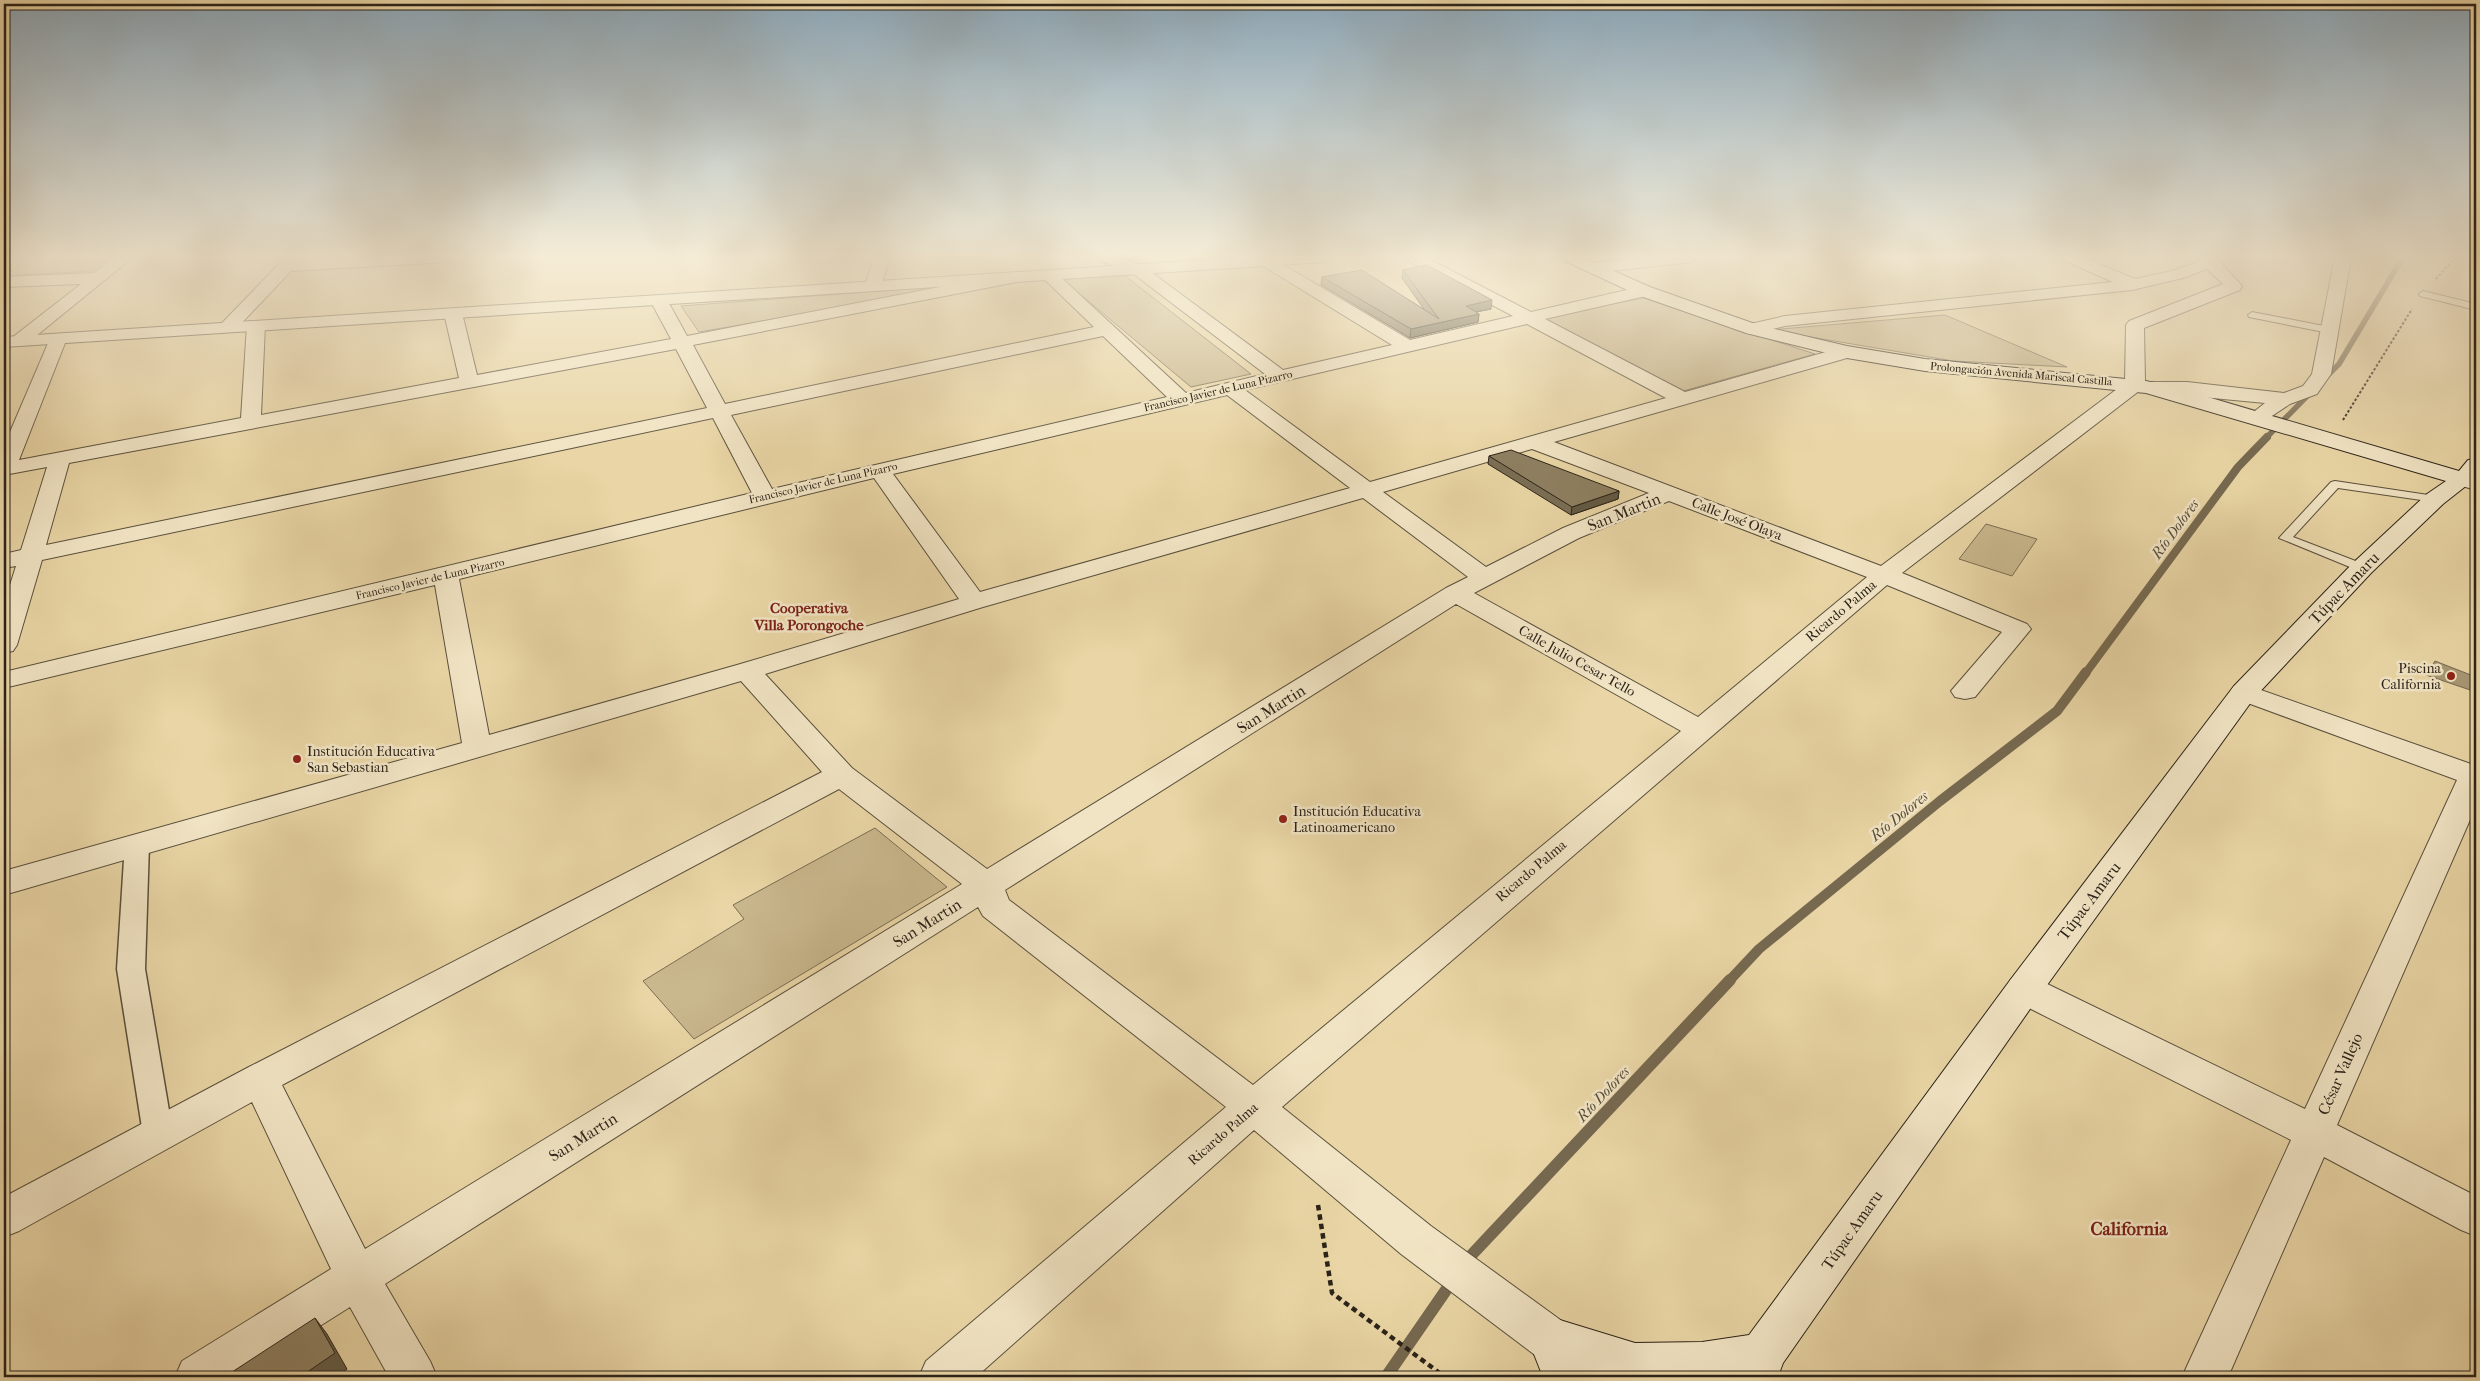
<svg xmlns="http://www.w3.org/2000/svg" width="2480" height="1381" viewBox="0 0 2480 1381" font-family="'IM FELL French Canon',serif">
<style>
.green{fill:#c9b78d;stroke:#7a6d53}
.water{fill:#a89875;stroke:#766950}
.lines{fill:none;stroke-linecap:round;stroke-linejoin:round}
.stream-far3{stroke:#766950;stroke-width:5.5}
.stream-far2{stroke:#766950;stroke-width:8}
.stream-far1{stroke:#766950;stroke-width:10}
.stream{stroke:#766950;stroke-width:12}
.service-casing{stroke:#5a503c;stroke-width:2}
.pedestrian-casing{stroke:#5a503c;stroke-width:3}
.minor-casing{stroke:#5a503c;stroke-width:2}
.tertiary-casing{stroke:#5a503c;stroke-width:2}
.secondary-casing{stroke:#2b2319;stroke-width:2}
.path-far1{stroke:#2b2319;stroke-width:2;stroke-dasharray:2.5 2;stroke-linecap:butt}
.path{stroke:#2b2319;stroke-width:4.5;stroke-dasharray:5.5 4;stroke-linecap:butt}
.service{fill:#f1e4c4;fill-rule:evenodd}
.pedestrian{fill:#f1e4c4;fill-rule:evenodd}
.minor{fill:#f1e4c4;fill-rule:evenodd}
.tertiary{fill:#f1e4c4;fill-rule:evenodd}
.secondary{fill:#f1e4c4;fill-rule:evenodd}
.wall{fill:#7a6e54;stroke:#2b2319}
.shaded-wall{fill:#635a45;stroke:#2b2319}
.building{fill:#8e8062;stroke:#2b2319}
.poi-dot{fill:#8f2418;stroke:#f1e4c4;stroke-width:2}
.labels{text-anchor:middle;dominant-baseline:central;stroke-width:5;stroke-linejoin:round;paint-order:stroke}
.far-street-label{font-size:11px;fill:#2b2319;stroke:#f1e4c4}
.street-label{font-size:14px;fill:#2b2319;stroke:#f1e4c4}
.poi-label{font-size:14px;fill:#2b2319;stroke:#f1e4c4;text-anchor:start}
.water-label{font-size:15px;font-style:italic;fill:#574c39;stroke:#f1e4c4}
.neighbourhood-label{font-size:15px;font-weight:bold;fill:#7a1f14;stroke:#f1e4c4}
.near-street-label{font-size:16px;fill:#2b2319;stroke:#f1e4c4}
.near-neighbourhood-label{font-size:18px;font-weight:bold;fill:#7a1f14;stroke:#f1e4c4}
</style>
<rect width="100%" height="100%" fill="#e9d5a5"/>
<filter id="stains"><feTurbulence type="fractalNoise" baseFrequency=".004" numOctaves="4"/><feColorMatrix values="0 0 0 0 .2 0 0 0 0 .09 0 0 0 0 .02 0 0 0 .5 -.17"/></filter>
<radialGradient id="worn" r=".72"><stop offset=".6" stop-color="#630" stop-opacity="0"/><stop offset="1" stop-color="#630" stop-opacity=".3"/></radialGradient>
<g class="green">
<polygon points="29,257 110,257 92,271 4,276"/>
<polygon points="1124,275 1251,374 1191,387 1062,279"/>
<polygon points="919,288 920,294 699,332 681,306"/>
<polygon points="1643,298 1815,354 1680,392 1537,319"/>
<polygon points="1945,315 2067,367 1953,361 1769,330"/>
<polygon points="1986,524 2037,539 2012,576 1959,559"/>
<polygon points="875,828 947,887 694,1039 643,981 744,919 733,905"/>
</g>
<polygon class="water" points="2435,661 2476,677 2476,692 2426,675"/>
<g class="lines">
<g class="stream-far3">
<polyline points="2323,380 2339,364 2403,257"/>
<polyline points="2266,438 2312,391"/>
</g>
<polyline class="stream-far2" points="2085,674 2238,467 2267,437"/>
<polyline class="stream-far1" points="1729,981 1759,949 1940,801 2057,711 2086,672"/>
<g class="stream">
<polyline points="1464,1263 1730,980"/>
<polyline points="1386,1377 1453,1280"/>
</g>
<g class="service-casing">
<g id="service">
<polygon points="2423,291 2476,304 2476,310 2420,296 2419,294"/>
<polygon points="2252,312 2329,327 2333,330 2329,333 2249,317 2248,315"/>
<polygon points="2335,481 2435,496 2441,499 2435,502 2338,488 2293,537 2366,565 2368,568 2362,572 2279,538 2331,482"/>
</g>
</g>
<g class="pedestrian-casing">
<polygon id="pedestrian" points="137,836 146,838 149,844 145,969 173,1134 169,1143 158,1147 147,1143 143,1134 117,969 125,844 128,838"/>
</g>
<g class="minor-casing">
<g id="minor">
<polygon points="4,257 21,257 10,266 4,268"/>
<polygon points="115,257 133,257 25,345 13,345 10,341 13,337 81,284 4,287 4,277 94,273"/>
<polygon points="286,257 303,257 301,260 363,257 455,257 447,262 291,271 234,331 222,331 219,327 222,323"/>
<polygon points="874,257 890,257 881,286 879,290 867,290 865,286"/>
<path d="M1096 257H1119L1143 266 1283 370 1392 345 1260 264 1258 261 1263 257 1272 258 1410 340 1513 316 1407 260 1405 257H1425L1531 312 1644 286 1650 287 1652 291 1650 295 1545 319 1685 392 1840 348H1854L1856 352 1854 356 1554 442 1881 566 2125 383 2126 325 2129 321 2223 284 2207 269 2183 278 2132 290 1785 326 1752 334 1746 333 1743 329 1746 325 1785 316 2113 282 2063 260 2061 257H2082L2135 279 2172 271 2201 261 2199 257H2215L2242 286 2240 290 2144 328 2145 382H2187L2284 393 2303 386 2312 374 2335 257H2351L2331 374 2317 394 2290 404 2263 422 2256 424 2249 422 2246 418 2265 403 2139 391 1902 573 2027 624 2031 629 1975 697 1965 699 1955 697 1951 691 2002 632 1887 585 1282 1107 1431 1226 1617 1361 1624 1377H1564L1401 1254 1254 1130 976 1377H919L926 1361 1226 1107 983 916 978 907 385 1284 430 1361 437 1377H389L350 1307 239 1377H175L182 1361 331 1269 252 1102 19 1231 4 1237V1197L247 1068 822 772 741 681 4 895V871L462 743 435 585 4 688V672L752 493 713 418 42 560 17 645 13 651 4 653V604L16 566 4 568V554L21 550 47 467 4 475V446L52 334H64L67 338 19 460 241 418 247 325 250 321H262L265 325 261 415 459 378 444 313 447 309H459L462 313 477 375 671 339 650 300 653 296H665L687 336 1017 272 1023 274 1025 277 1023 280 1017 282 693 345 725 404 1094 327 1043 278 1041 275 1043 272H1055L1186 393 1265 374 1131 272 1098 260ZM1527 324 1666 398 1370 482 1245 390ZM1103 336 1167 397 772 489 731 415ZM676 349 707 408 46 545 69 463ZM1227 395 1350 488 980 592 893 474ZM1532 449 1649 493 1563 528 1486 567 1383 492ZM874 478 959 599 737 665 489 735 459 579ZM1363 498 1468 577 1446 588 987 869 852 768 765 674 983 607ZM1669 501 1867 577 1698 717 1474 593 1579 538ZM1456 604 1681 731 1253 1085 1009 900 1005 890ZM839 789 962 884 365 1249 282 1085Z"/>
<polygon points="1650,257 1700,257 1692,262 1593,273 1585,268 1593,263"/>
<polygon points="2244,684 2471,764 2476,762 2476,806 2337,1125 2476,1196 2476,1236 2461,1230 2324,1157 2228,1377 2182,1377 2291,1140 2011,999 2006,989 2011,979 2024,975 2037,979 2305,1109 2457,780 2234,698 2230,692 2234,686"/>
</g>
</g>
<g class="tertiary-casing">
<g id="tertiary">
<polygon points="1252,257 1333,257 1325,262 4,347 4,337"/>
<polygon points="2463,472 2476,476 2476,490 2455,484 2452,479 2455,474"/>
</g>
</g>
<g class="secondary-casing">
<polygon id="secondary" points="1561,257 1582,257 1650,287 1758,325 1847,346 1925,359 2146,381 2184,390 2459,471 2468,460 2476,459 2476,478 2443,504 2371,573 2254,698 2037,999 1783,1363 1780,1371 1773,1377 1600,1377 1587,1373 1589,1377 1543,1377 1528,1339 1534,1323 1550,1317 1635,1343 1702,1342 1749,1335 2011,979 2234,686 2353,563 2427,494 2446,481 2146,393 1925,371 1847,358 1746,333 1638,295 1563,260"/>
</g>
<g class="path-far1">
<polyline points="2436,279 2456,257"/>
<polyline points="2343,420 2412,309"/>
</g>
<polyline class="path" points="1318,1205 1332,1293 1445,1377"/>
<use href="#service" class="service"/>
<use href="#pedestrian" class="pedestrian"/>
<use href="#minor" class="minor"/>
<use href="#tertiary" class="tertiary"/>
<use href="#secondary" class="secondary"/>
</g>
<g class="wall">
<polygon points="1403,270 1491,309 1476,312 1479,314 1478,322 1410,338 1321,285 1322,277 1426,312 1402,278"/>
<polygon points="1489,456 1619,491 1618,499 1571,515 1488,464"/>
</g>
<g class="shaded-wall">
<polygon points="1492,300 1491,309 1465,314 1466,306"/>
<polygon points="1479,314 1478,322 1410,338 1411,329"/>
<polygon points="1619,491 1618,499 1571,515 1572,507"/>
<polygon points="315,1318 327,1334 347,1369 336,1377 300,1377"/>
</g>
<g class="building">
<polygon points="1427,265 1492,300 1466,306 1479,314 1411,329 1322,277 1362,270 1439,319 1403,270"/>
<polygon points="1511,450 1619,491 1572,507 1489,456"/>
<polygon points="315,1318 335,1353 300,1377 217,1377 227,1371 229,1374"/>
</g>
<linearGradient id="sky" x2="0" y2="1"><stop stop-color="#8ea9ba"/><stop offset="0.57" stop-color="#f5ecd6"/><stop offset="1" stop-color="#f5ecd6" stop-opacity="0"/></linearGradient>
<rect width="2480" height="450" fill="url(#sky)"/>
<g class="poi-dot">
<circle cx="2451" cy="676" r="5"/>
<circle cx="297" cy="759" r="5"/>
<circle cx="1283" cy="819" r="5"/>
</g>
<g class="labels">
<g class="far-street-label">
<text transform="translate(2021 374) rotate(5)">Prolongación Avenida Mariscal Castilla</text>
<text transform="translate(1218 391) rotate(-13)">Francisco Javier de Luna Pizarro</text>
<text transform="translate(823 483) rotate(-13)">Francisco Javier de Luna Pizarro</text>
<text transform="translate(430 579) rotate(-13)">Francisco Javier de Luna Pizarro</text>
</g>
<g class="street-label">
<text transform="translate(1737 519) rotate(21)">Calle José Olaya</text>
<text transform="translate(1841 611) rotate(-40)">Ricardo Palma</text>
<text transform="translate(1577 661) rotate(29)">Calle Julio Cesar Tello</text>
<text transform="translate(1531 871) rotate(-40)">Ricardo Palma</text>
<text transform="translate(1223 1134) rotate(-41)">Ricardo Palma</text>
</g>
<g class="poi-label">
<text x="2441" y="668" text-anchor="end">Piscina<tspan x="2441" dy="16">California</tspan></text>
<text x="307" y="751">Institución Educativa<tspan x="307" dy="16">San Sebastian</tspan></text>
<text x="1293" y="811">Institución Educativa<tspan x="1293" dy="16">Latinoamericano</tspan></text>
</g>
<g class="water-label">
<text transform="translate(2175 529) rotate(-54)">Río Dolores</text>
<text transform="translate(1899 816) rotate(-39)">Río Dolores</text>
<text transform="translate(1603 1094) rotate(-47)">Río Dolores</text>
</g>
<g class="neighbourhood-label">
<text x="809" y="608">Cooperativa<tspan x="809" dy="17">Villa Porongoche</tspan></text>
</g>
<g class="near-street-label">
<text transform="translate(1624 512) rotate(-22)">San Martin</text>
<text transform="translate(2344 588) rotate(-46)">Túpac Amaru</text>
<text transform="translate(1271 709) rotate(-32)">San Martin</text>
<text transform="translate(2089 901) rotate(-53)">Túpac Amaru</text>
<text transform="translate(927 923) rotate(-32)">San Martin</text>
<text transform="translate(2340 1074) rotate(-66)">César Vallejo</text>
<text transform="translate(583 1137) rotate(-32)">San Martin</text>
<text transform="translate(1852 1230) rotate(-55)">Túpac Amaru</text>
</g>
<g class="near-neighbourhood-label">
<text x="2129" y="1229">California</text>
</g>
</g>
<rect width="2480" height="1381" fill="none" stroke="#e9d5a5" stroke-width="20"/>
<rect x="5" y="5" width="2470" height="1371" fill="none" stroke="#2b2319" stroke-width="2.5"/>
<rect x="10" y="10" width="2460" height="1361" fill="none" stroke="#2b2319"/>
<rect width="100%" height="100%" filter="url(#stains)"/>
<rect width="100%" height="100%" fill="url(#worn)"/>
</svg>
